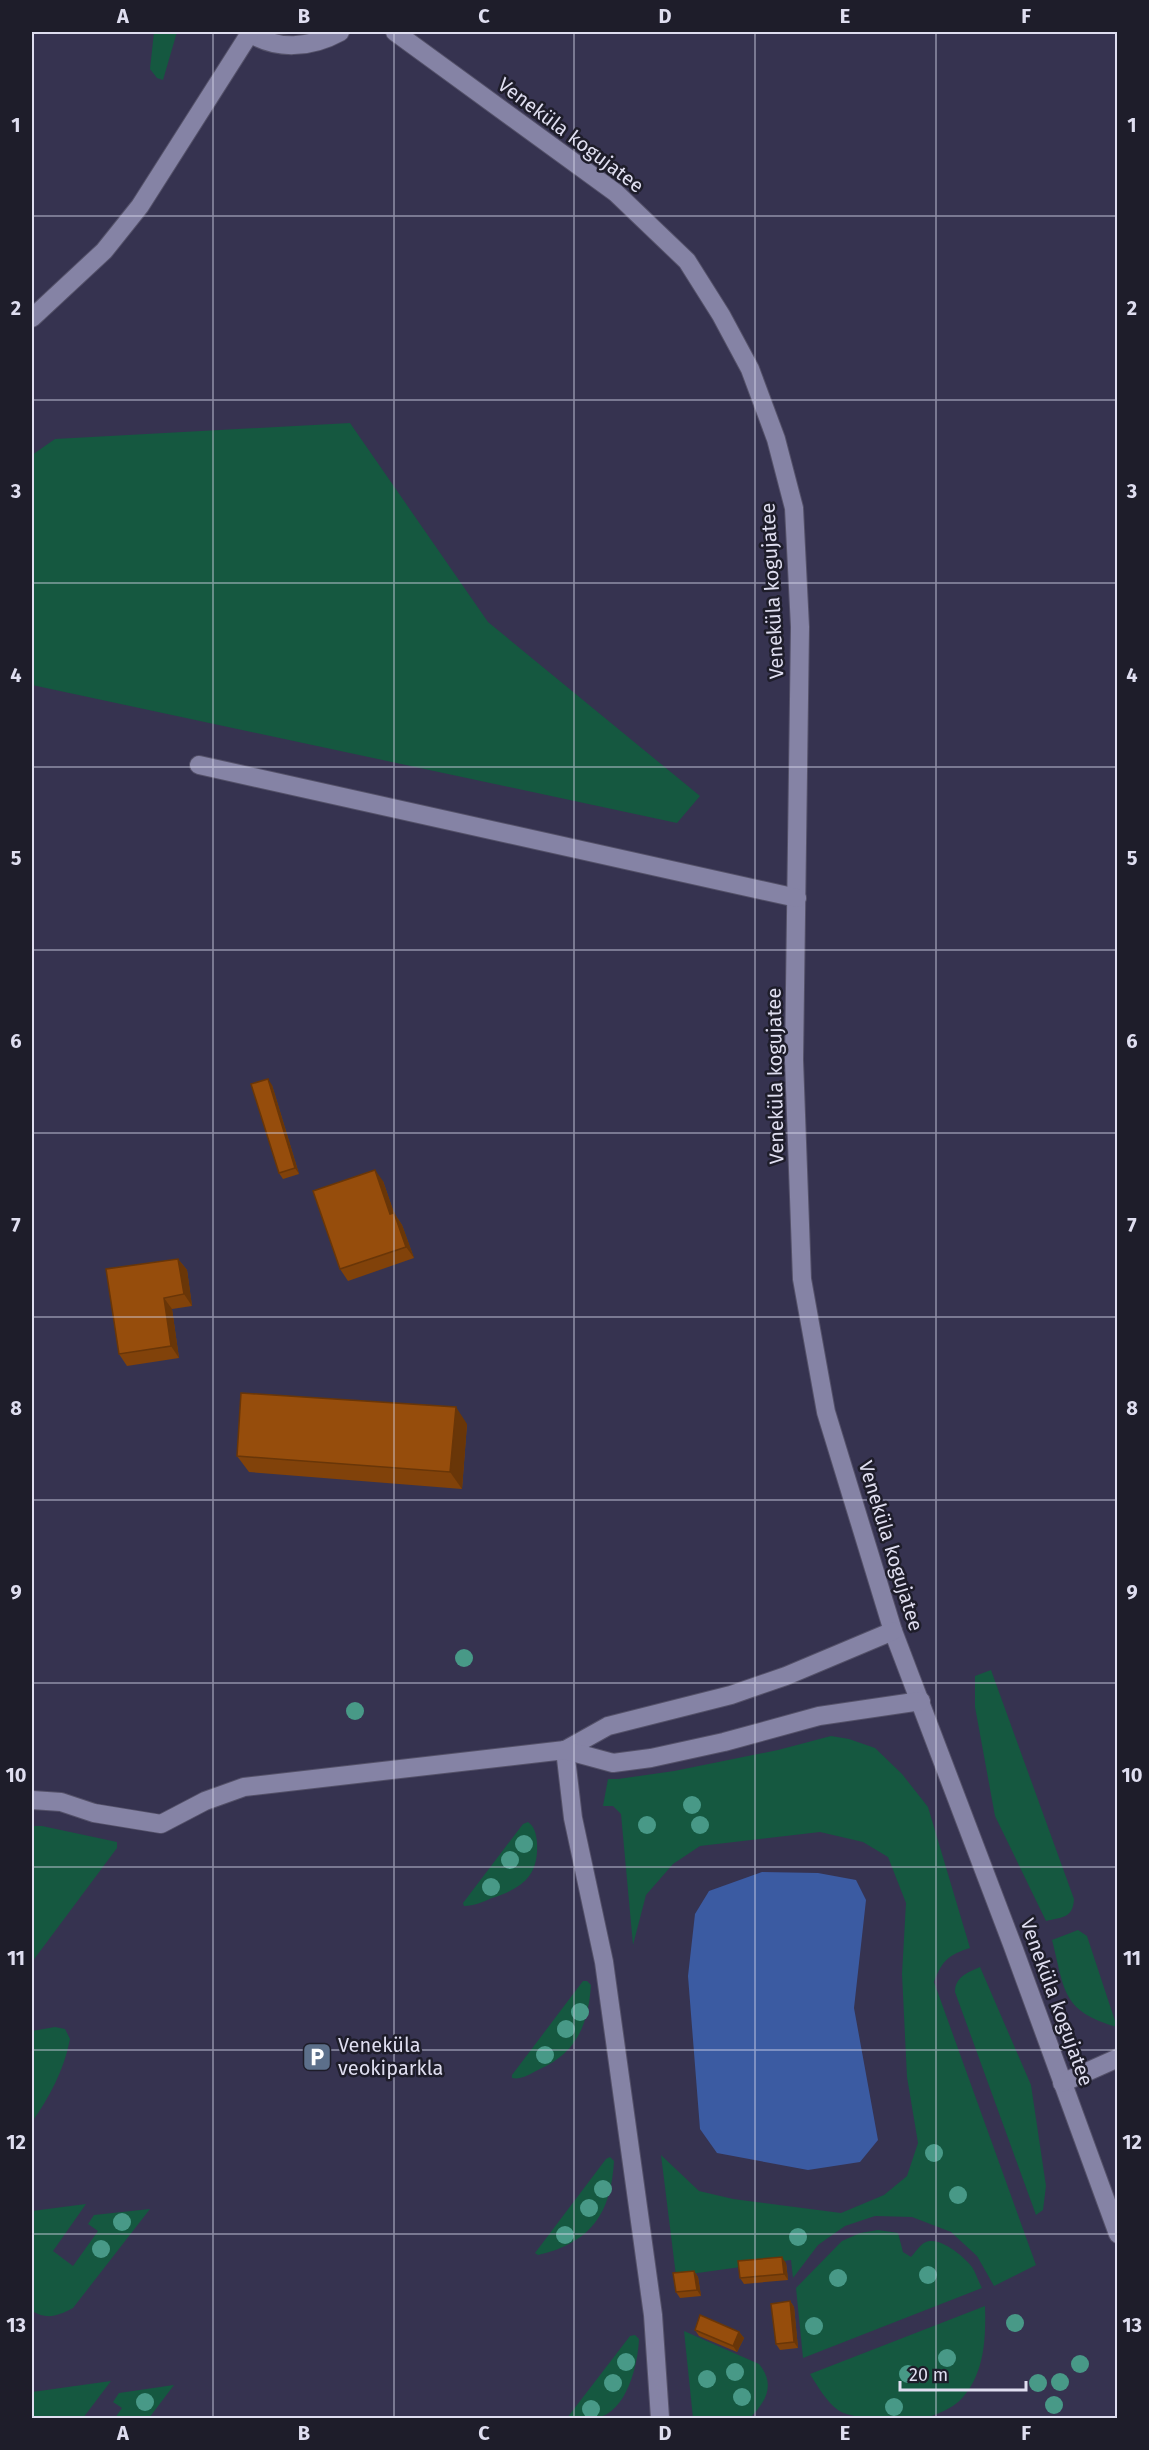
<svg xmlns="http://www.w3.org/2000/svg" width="1149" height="2450" viewBox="0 0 1149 2450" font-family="'Fira Sans',sans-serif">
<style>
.green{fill:#155840}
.water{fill:#3b5ba2}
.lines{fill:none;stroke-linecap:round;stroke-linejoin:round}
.minor-casing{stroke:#545169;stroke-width:20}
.minor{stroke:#8583a5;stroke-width:18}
.tree{fill:#489987}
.wall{fill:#81420a}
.shaded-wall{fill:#693608}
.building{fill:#964d0c;stroke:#693608;stroke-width:1.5}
.grid{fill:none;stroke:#dfdef0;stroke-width:1.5;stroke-opacity:0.55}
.labels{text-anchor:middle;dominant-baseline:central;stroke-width:5;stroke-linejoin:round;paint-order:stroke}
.street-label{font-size:20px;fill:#dfdef0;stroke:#1e1d2a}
.poi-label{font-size:20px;fill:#dfdef0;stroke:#1e1d2a;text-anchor:start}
.neatline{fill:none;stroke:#dfdef0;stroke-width:2}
.grid-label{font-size:20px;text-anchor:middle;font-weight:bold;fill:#dfdef0}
</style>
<rect width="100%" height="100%" fill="#363350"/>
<g class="green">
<polygon points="154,32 177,32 163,80 157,78 150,69"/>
<polygon points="350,423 488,622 700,796 677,823 32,685 32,455 55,439"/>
<path d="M991 1670 1074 1899C1073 1918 1063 1917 1046 1921L995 1816 975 1707V1676Z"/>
<path d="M831 1736 849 1739 875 1748 902 1774 928 1807 970 1948C948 1955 942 1961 934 1982L1036 2265 994 2286 977 2256 951 2232 912 2217 875 2216 845 2226 818 2245 793 2278 791 2260 676 2276 661 2155 699 2191 733 2199 841 2213 884 2195 907 2176 918 2143 907 2077 902 1974 906 1903 888 1857 863 1842 820 1832 700 1846 673 1864 646 1895 633 1945 621 1814 613 1806H603L608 1779H618L674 1771 778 1750Z"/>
<path d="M528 1822C535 1827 536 1834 537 1842 539 1877 522 1888 492 1898 483 1902 474 1906 464 1906L463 1903 523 1824Z"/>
<polygon points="32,1826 42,1826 117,1842 117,1848 32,1962"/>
<path d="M1078 1930 1087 1936 1117 2027C1061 2011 1065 1990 1052 1940Z"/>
<path d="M980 1967 1031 2085 1046 2186 1043 2210 1036 2215 955 1992C955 1977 968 1972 980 1967Z"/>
<path d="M583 1981H587L591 1985C588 2025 577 2053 538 2070 530 2074 521 2080 512 2078V2075Z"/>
<path d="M55 2027 65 2029 70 2039C64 2070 50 2096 32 2122V2031Z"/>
<path d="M610 2157 614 2161C611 2213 591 2243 538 2255L535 2253 606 2159Z"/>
<path d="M86 2204 53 2251 73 2266 98 2231 88 2224 94 2215 150 2209 73 2308C58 2316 47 2320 32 2311V2211Z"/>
<path d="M878 2230 898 2233 903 2252 911 2257C915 2253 919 2246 924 2243 937 2234 964 2256 972 2267 976 2273 978 2281 982 2288L803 2358 796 2288 842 2241 860 2233Z"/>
<path d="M985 2306C986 2336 985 2372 963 2397 955 2407 936 2416 923 2418 905 2422 852 2420 838 2410 826 2401 818 2387 810 2374Z"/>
<path d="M684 2331 759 2364C776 2385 766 2401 750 2418H693Z"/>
<path d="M635 2335 639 2339C638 2364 627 2413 596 2418 587 2420 576 2419 567 2418L630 2336Z"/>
<polygon points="111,2381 83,2418 32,2418 32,2392"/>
<polygon points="174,2385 149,2418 115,2418 122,2408 113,2402 119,2393"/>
</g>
<polygon class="water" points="762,1872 818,1873 856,1880 866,1900 854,2008 878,2140 860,2162 808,2170 717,2153 700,2129 688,1976 695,1914 709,1891"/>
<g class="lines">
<g class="minor-casing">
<g id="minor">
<path d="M248 32C276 51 311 48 340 32"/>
<polyline points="395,32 616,193 687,261 721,315 750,369 776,439 794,508 800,627 794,1060 802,1279 826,1412 893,1631 1012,1944 1118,2234"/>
<polyline points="32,318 104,251 140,206 250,33"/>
<polyline points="199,765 797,898"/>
<polyline points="565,1750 573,1818 604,1962 653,2315 660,2418"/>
<polyline points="565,1750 608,1726 731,1695 786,1676 893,1631"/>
<polyline points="32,1800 61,1802 94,1813 161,1824 205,1801 244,1787 565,1750 613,1763 651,1758 724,1742 819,1716 921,1701"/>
<polyline points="1062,2083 1118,2058"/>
</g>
</g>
<use href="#minor" class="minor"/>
</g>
<g class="tree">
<circle cx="464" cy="1658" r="9"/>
<circle cx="355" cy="1711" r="9"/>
<circle cx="692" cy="1805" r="9"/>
<circle cx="647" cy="1825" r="9"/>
<circle cx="700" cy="1825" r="9"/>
<circle cx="524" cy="1844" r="9"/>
<circle cx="510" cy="1860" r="9"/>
<circle cx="491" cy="1887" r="9"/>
<circle cx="580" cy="2012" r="9"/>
<circle cx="566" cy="2029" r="9"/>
<circle cx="545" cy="2055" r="9"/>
<circle cx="934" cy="2153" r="9"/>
<circle cx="603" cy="2189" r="9"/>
<circle cx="958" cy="2195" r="9"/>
<circle cx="589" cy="2208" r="9"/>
<circle cx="122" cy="2222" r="9"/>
<circle cx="565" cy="2235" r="9"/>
<circle cx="798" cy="2237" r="9"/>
<circle cx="101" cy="2249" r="9"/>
<circle cx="928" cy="2275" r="9"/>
<circle cx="838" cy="2278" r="9"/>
<circle cx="1015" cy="2323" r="9"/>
<circle cx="814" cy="2326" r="9"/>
<circle cx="947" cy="2358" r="9"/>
<circle cx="626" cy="2362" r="9"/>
<circle cx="1080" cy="2364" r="9"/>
<circle cx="735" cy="2372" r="9"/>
<circle cx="908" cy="2374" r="9"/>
<circle cx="707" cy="2379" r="9"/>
<circle cx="1060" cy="2382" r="9"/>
<circle cx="613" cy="2383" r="9"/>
<circle cx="1038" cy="2383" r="9"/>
<circle cx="742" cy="2397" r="9"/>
<circle cx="145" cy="2402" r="9"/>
<circle cx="1054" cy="2405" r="9"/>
<circle cx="894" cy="2407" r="9"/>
<circle cx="591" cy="2409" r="9"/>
</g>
<g class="wall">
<polygon points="272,1085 299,1174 283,1179 279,1173"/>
<polygon points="383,1181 394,1213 402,1225 414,1258 348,1281 340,1269"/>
<polygon points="178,1259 187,1270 192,1306 172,1309 179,1358 127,1366 119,1354"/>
<polygon points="467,1424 462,1489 249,1472 237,1456"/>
<polygon points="786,2263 788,2280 744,2284 740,2278"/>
<polygon points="694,2271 698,2277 701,2296 680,2298 676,2292"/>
<polygon points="790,2301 794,2307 798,2348 780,2350 776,2344"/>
<polygon points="695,2330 739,2332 744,2338 737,2352 699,2336"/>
</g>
<g class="shaded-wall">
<polygon points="268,1079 272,1085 299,1174 295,1168"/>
<polygon points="375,1170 383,1181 394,1213 402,1225 414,1258 406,1247 390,1214"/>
<polygon points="178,1259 187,1270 192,1306 184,1294"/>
<polygon points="164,1298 172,1309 179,1358 171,1346"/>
<polygon points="456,1407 467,1424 462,1489 450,1472"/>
<polygon points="782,2257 786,2263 788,2280 784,2274"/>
<polygon points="694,2271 698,2277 701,2296 697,2290"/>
<polygon points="790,2301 794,2307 798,2348 794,2342"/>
<polygon points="739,2332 744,2338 737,2352 733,2346"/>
</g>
<g class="building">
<polygon points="268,1079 295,1168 279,1173 251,1084"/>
<polygon points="375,1170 390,1214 394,1213 406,1247 340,1269 313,1191"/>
<polygon points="178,1259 184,1294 164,1298 171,1346 119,1354 106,1269"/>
<polygon points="241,1393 456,1407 450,1472 237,1456"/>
<polygon points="782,2257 784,2274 740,2278 738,2261"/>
<polygon points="694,2271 697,2290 676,2292 673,2273"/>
<polygon points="790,2301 794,2342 776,2344 771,2304"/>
<polygon points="700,2315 739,2332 733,2346 695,2330"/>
</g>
<path class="grid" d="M213 32V2418M394 32V2418M574 32V2418M755 32V2418M936 32V2418M32 216H1118M32 400H1118M32 583H1118M32 767H1118M32 950H1118M32 1133H1118M32 1317H1118M32 1500H1118M32 1683H1118M32 1867H1118M32 2050H1118M32 2234H1118"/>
<defs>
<g id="parking-square" transform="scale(1.5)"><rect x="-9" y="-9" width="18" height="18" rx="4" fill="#5c6f8a" stroke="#1e1d2a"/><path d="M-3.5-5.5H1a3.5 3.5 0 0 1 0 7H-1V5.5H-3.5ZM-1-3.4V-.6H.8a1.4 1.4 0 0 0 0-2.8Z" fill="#fff"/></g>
</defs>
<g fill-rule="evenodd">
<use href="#parking-square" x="317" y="2057"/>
</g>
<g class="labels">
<g class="street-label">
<text transform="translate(571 135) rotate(37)">Veneküla kogujatee</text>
<text transform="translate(772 591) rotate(-93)">Veneküla kogujatee</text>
<text transform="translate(775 1076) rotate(-91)">Veneküla kogujatee</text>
<text transform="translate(891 1546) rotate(73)">Veneküla kogujatee</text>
<text transform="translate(1057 2002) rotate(70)">Veneküla kogujatee</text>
</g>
<g class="poi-label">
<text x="338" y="2045">Veneküla<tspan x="338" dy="23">veokiparkla</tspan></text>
</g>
</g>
<rect width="1149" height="2450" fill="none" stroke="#1e1d2a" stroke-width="66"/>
<path d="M900 2381v9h126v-9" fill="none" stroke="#dfdef0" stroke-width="3"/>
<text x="909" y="2381" font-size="18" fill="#dfdef0" stroke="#1e1d2a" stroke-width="4.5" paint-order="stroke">20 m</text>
<rect x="33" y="33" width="1083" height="2384" class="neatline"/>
<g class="grid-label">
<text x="123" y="23">A</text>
<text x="304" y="23">B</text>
<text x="484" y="23">C</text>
<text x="665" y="23">D</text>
<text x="845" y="23">E</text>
<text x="1026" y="23">F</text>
<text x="16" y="132">1</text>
<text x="1132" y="132">1</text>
<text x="16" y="315">2</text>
<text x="1132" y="315">2</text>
<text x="16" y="498">3</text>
<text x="1132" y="498">3</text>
<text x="16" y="682">4</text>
<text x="1132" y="682">4</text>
<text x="16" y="865">5</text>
<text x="1132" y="865">5</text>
<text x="16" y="1048">6</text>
<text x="1132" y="1048">6</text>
<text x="16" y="1232">7</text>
<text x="1132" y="1232">7</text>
<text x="16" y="1415">8</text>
<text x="1132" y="1415">8</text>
<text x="16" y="1599">9</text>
<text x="1132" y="1599">9</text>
<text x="16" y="1782">10</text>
<text x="1132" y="1782">10</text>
<text x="16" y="1965">11</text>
<text x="1132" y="1965">11</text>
<text x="16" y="2149">12</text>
<text x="1132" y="2149">12</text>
<text x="16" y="2332">13</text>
<text x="1132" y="2332">13</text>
<text x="123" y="2440">A</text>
<text x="304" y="2440">B</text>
<text x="484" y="2440">C</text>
<text x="665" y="2440">D</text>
<text x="845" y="2440">E</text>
<text x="1026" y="2440">F</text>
</g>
</svg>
